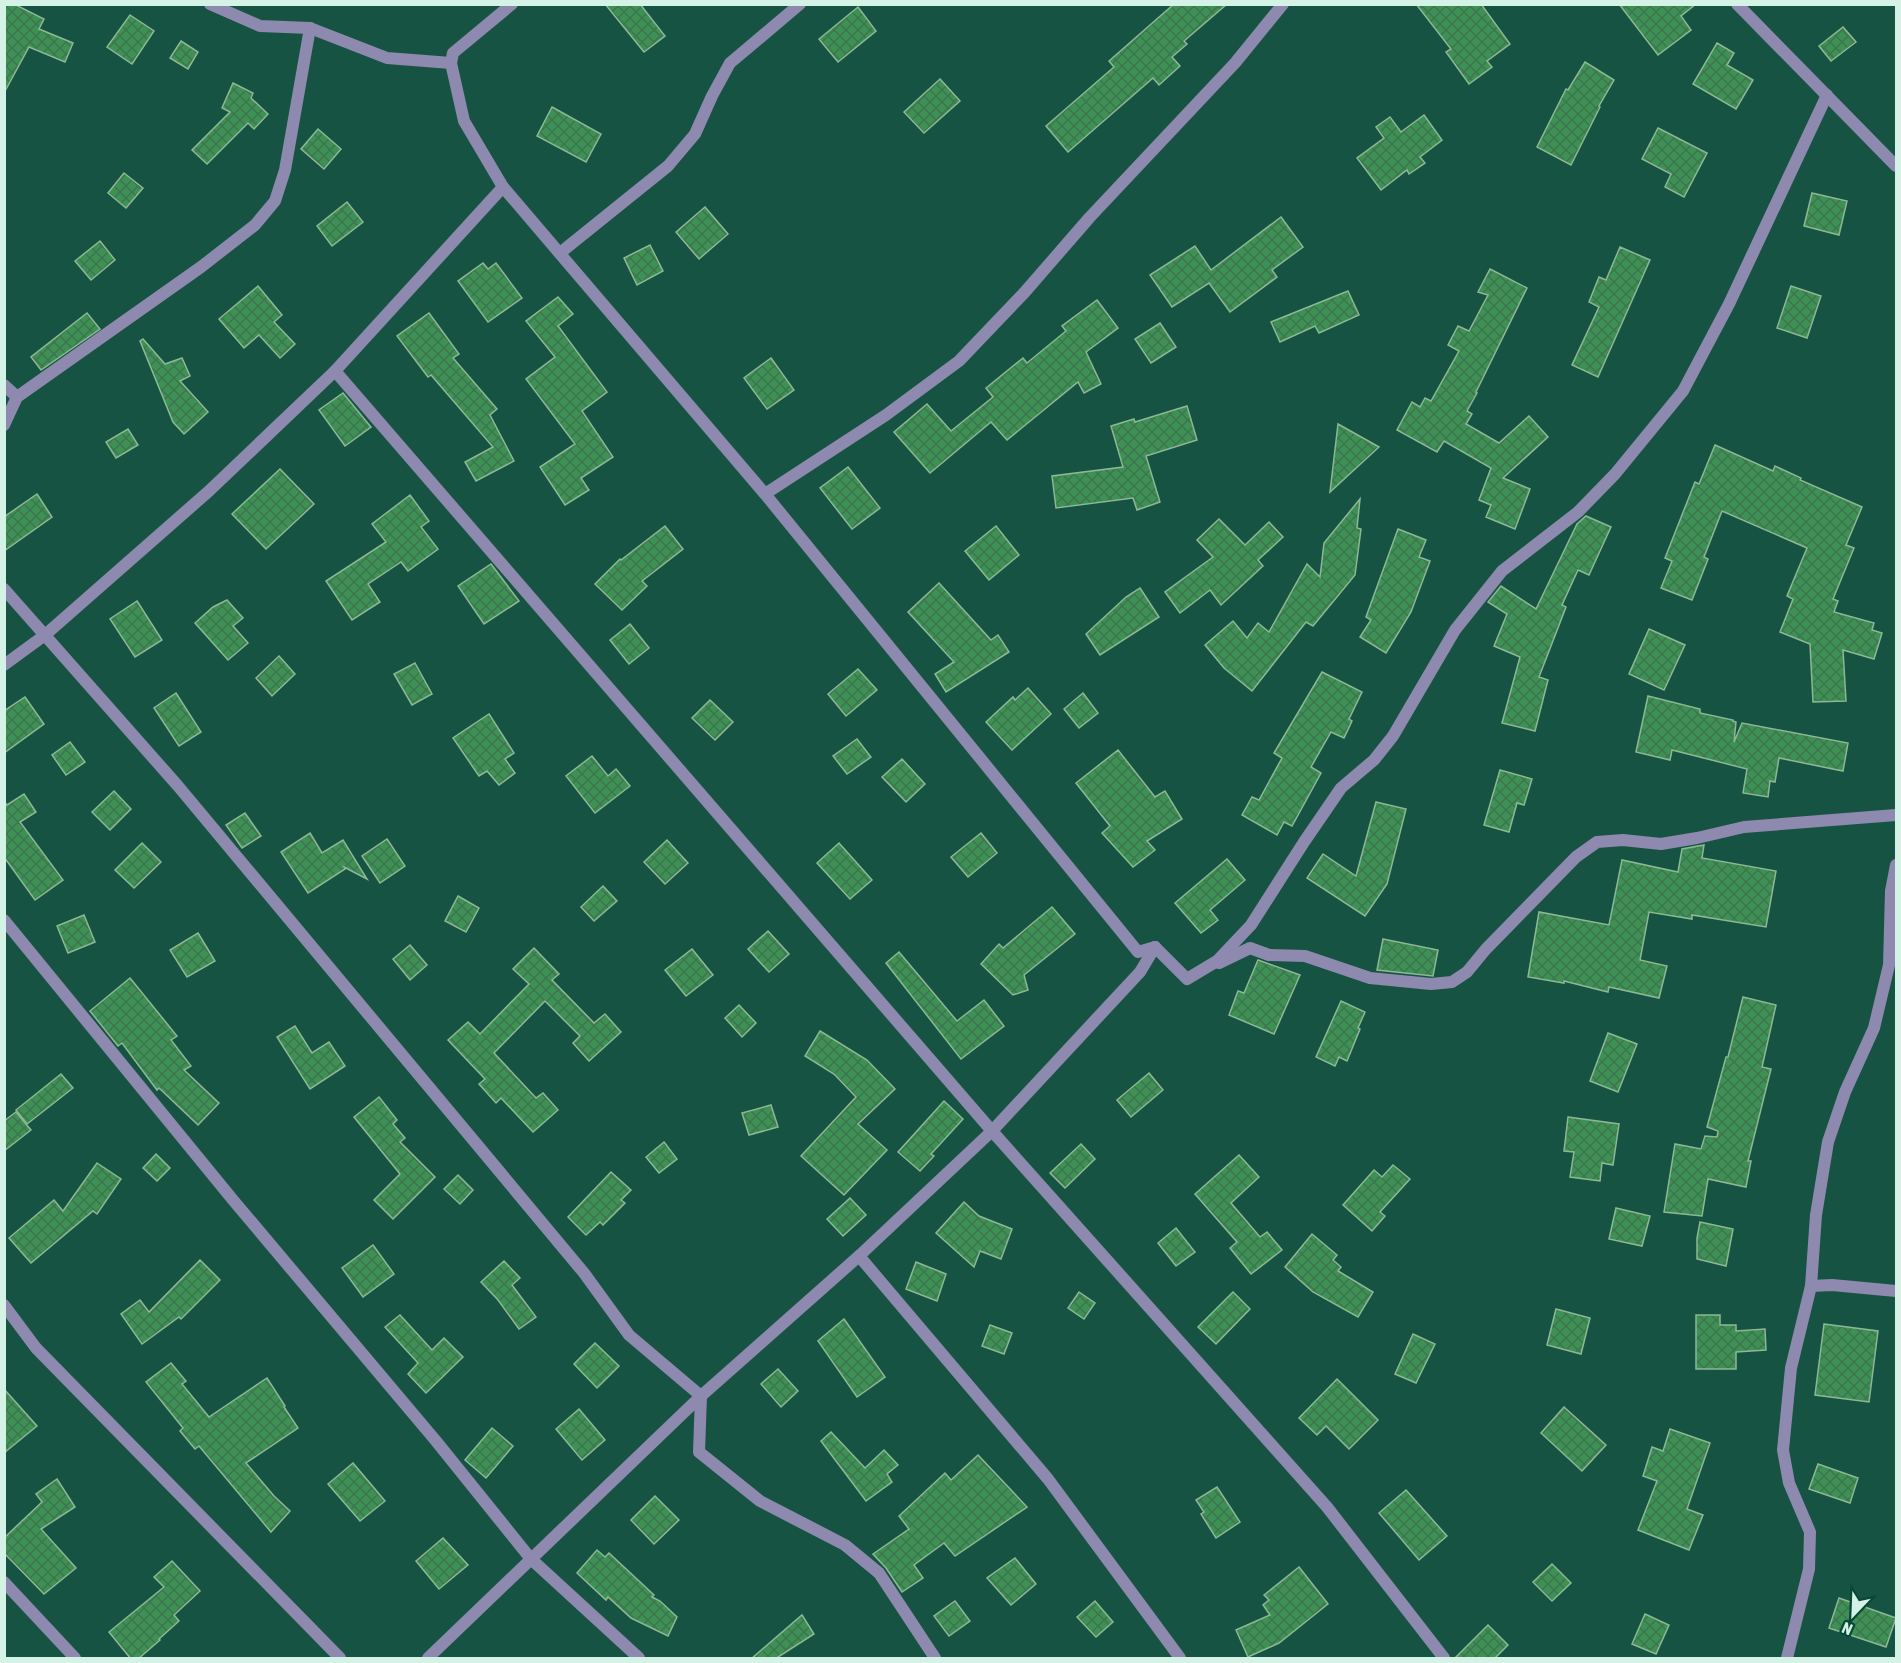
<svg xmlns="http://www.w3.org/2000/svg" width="1901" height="1663" viewBox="0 0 1901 1663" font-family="'Asap Condensed',sans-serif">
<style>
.building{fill:url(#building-cross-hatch);stroke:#8db895;stroke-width:1.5}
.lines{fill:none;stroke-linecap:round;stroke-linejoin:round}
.street{stroke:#8d89af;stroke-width:12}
</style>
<defs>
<pattern id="building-cross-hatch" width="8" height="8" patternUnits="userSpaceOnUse" patternTransform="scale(1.5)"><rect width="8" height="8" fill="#3d9154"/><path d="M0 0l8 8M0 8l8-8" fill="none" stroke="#3e744e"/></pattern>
</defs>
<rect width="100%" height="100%" fill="#175342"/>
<g class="building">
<polygon points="4,4 14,4 44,19 39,29 73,43 65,62 29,47 4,93"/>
<polygon points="605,4 640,4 665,36 644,52"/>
<polygon points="1174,4 1227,4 1184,41 1187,44 1172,57 1180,66 1159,85 1153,78 1068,152 1046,126 1114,67 1109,61"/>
<polygon points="1416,4 1481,4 1510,44 1487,61 1492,67 1469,84 1446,52 1451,49"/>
<polygon points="1619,4 1696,4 1681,16 1691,30 1658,55"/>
<polygon points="858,7 876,31 838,62 819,39"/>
<polygon points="130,15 154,31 132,64 107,47"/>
<polygon points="1843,27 1856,42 1831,61 1819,46"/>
<polygon points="181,41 198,52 188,69 170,58"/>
<polygon points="1717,43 1734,53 1727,65 1753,80 1736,109 1693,84"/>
<polygon points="1585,62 1614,80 1599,106 1600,107 1571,165 1537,147 1566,89 1568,90"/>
<polygon points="940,79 960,101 924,133 904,112"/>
<polygon points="233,83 253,93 251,98 268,114 254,129 248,123 207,164 192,150 230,112 222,108"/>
<polygon points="552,107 601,134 586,162 537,136"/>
<polygon points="1424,115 1442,140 1420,157 1425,163 1409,174 1407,170 1381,190 1357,158 1384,138 1376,127 1390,117 1401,132"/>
<polygon points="1658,128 1707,153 1684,197 1665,187 1671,174 1642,159"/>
<polygon points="318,129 341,149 324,169 301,149"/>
<polygon points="124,173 143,188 126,208 108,193"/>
<polygon points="1812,193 1847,201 1839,235 1804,226"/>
<polygon points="347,202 363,222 332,246 317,226"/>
<polygon points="705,207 728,234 699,259 676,232"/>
<polygon points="1281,217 1303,247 1272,270 1277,277 1230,312 1209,283 1172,307 1150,275 1195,246 1211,270"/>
<polygon points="100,241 115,260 91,280 75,261"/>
<polygon points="650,245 663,271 637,285 624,258"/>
<polygon points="1620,247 1650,260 1598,377 1572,365 1599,307 1589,302 1599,277 1606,280"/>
<polygon points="483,263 488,269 496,263 522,298 488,322 458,281"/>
<polygon points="1490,269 1527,288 1476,392 1477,393 1467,411 1472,414 1466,424 1499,443 1529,416 1548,437 1503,478 1530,489 1515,529 1486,517 1491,505 1479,500 1491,468 1444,441 1437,452 1397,430 1412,402 1420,407 1425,398 1431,401 1459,351 1448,345 1458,326 1469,331 1488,295 1478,292"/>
<polygon points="258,286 282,315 274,322 295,344 280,358 259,335 244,348 219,319"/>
<polygon points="1791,286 1821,296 1807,338 1777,328"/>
<polygon points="1348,291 1359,315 1319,333 1315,326 1280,342 1271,322"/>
<polygon points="558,297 573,314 558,326 607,392 582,411 613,457 581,478 589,490 565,505 540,467 575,444 526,379 555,357 526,321"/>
<polygon points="1097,300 1118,328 1086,352 1101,384 1084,393 1078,382 1007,440 991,422 930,473 894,432 927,404 951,431 993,397 986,388 1023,358 1027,363 1066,331 1062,326"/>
<polygon points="87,313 100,329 41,370 31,357"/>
<polygon points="429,313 459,354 453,358 497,409 490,415 514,461 476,481 465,462 493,447 431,375 428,377 397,336"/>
<polygon points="1160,323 1176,347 1151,363 1135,339"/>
<polygon points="143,339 165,364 182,358 190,376 180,381 208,412 184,434 173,422 140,341"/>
<polygon points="771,358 794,390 767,409 744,378"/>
<polygon points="343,393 371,427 345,446 319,410"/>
<polygon points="1187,406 1197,440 1146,456 1160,502 1137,510 1133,498 1056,508 1052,476 1123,467 1111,426 1134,419 1135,422"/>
<polygon points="1338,424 1379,447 1330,492"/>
<polygon points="128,429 138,445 116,458 106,442"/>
<polygon points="1715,445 1773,471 1775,466 1801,478 1800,480 1862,507 1846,545 1854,548 1833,599 1838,601 1834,612 1874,623 1872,630 1882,633 1874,659 1843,650 1846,701 1813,702 1810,644 1780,632 1793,599 1787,596 1807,548 1722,511 1704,557 1708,559 1692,600 1661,588 1672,561 1665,558 1695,482 1699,484"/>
<polygon points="848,467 880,508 852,529 820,488"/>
<polygon points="280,469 314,504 266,549 232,514"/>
<polygon points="37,494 52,517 4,551 4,517"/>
<polygon points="410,495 429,521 421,527 438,549 408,571 401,562 368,584 380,602 352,620 326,581 386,542 372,524"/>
<polygon points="1360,499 1357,528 1361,529 1355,575 1313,626 1306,622 1252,691 1224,668 1205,645 1233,621 1247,638 1258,623 1269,632 1307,564 1320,577 1324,543"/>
<polygon points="1586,516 1611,527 1589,575 1578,570 1562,605 1566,607 1539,677 1548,680 1535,731 1502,723 1520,657 1494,646 1507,614 1488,602 1501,586 1536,609 1577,524"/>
<polygon points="1219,519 1245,545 1269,522 1283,537 1258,560 1263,566 1221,605 1210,590 1180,613 1165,592 1213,557 1197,540"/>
<polygon points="665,526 683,549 642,581 647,586 622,610 595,584 620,559 621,560"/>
<polygon points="996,526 1019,555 989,580 965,551"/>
<polygon points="1398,529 1426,540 1419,557 1430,561 1411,612 1386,653 1360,637 1371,620 1366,617"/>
<polygon points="491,564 519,601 484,624 458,586"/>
<polygon points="939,583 991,640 998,635 1009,652 946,692 935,674 954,662 908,612"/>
<polygon points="1140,588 1159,617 1100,655 1086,634 1126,597"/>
<polygon points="227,600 243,618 233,626 248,643 228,660 195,623 213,607"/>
<polygon points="137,601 162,640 135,657 110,619"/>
<polygon points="630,624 649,648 629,664 610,640"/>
<polygon points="1649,629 1685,645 1664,690 1629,674"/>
<polygon points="279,656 295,674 272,696 256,678"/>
<polygon points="415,663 432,694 412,705 394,674"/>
<polygon points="858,669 877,690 846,716 828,694"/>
<polygon points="1322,672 1362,692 1349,719 1352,721 1344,738 1331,732 1311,767 1321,773 1292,826 1284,822 1277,835 1242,815 1252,797 1259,800 1282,758 1274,753"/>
<polygon points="1028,688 1051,714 1012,750 986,722 1013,697 1015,700"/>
<polygon points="176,693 201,732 179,746 154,708"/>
<polygon points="1083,693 1098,713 1079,728 1064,709"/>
<polygon points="1648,696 1700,709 1700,713 1733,720 1733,721 1736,722 1734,742 1742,723 1848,743 1843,771 1779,758 1775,782 1770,781 1768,797 1743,793 1747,769 1672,750 1670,760 1636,752"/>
<polygon points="25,697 44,724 4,753 4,711"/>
<polygon points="710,700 733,722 715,740 692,718"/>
<polygon points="489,714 514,753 505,759 515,773 499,785 487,771 479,776 453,738"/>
<polygon points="857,739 871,757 847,774 833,756"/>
<polygon points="70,742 85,762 66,775 52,755"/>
<polygon points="1118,750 1155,797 1165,791 1182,819 1147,841 1155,850 1133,867 1102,833 1110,826 1076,783"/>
<polygon points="592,756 608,776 616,769 630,786 595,813 566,776"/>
<polygon points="902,759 925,784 906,802 882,777"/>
<polygon points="1500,770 1532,779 1524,805 1517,803 1509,832 1484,825"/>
<polygon points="114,791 131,809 110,830 92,812"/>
<polygon points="24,794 36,812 20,822 63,880 35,900 4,857 4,801 7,805"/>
<polygon points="1376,802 1406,809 1387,884 1365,916 1307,878 1323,854 1356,876"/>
<polygon points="245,813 261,836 242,848 226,825"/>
<polygon points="310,833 322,853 343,840 367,879 344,867 345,869 308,893 281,852"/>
<polygon points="981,833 997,853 968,877 951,857"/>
<polygon points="387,839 405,866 380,883 362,856"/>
<polygon points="667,840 688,863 665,884 644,862"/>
<polygon points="142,843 161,862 134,888 115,870"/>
<polygon points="839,843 872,880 850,899 817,863"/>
<polygon points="1704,845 1702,858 1776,871 1766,927 1692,915 1692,919 1649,912 1640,960 1667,966 1659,998 1609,987 1608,992 1564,981 1564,983 1528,977 1539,912 1609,925 1622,860 1678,872 1682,849"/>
<polygon points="1227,859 1245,880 1210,910 1218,920 1201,933 1175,903"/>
<polygon points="603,886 617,901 594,921 581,907"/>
<polygon points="458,896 479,908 466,932 445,921"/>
<polygon points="1052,907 1075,934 1024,975 1028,990 1013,995 981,964 999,944 1003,948"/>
<polygon points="84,915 95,942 68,953 57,926"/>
<polygon points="768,931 789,954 769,972 748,949"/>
<polygon points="198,933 215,961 187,977 170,950"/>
<polygon points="1383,939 1438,950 1433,976 1377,970"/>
<polygon points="410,945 427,965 410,980 393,959"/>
<polygon points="534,948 559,974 552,980 594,1023 605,1014 621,1032 589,1061 573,1043 580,1036 545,1001 494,1053 536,1098 543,1093 558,1110 533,1132 501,1098 496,1103 479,1084 485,1079 448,1040 468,1022 480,1034 529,984 513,969"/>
<polygon points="692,949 713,975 686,996 665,970"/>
<polygon points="899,952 957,1021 984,1000 1004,1026 961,1059 886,963"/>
<polygon points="1258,960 1300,975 1274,1034 1229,1015 1238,991 1244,993"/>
<polygon points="130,978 177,1036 171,1040 191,1066 184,1070 219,1103 198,1125 159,1088 157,1090 122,1043 118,1046 90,1011"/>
<polygon points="1743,997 1776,1005 1762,1067 1771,1069 1748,1161 1751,1161 1746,1187 1708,1179 1702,1216 1664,1212 1675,1144 1701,1149 1705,1136 1717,1137 1718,1131 1707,1127 1726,1057 1728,1057"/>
<polygon points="1341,1001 1365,1012 1358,1028 1360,1029 1347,1061 1339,1057 1335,1066 1316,1057"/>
<polygon points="739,1005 756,1023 742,1037 725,1018"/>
<polygon points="295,1026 312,1053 329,1042 345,1066 310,1089 277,1037"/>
<polygon points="820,1031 867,1060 895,1089 858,1124 887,1150 844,1195 801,1156 856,1097 834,1074 805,1056"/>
<polygon points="1608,1033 1637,1044 1618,1092 1590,1081"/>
<polygon points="1149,1073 1163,1090 1131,1117 1117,1100"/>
<polygon points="61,1074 73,1088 27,1124 16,1110"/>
<polygon points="379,1097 397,1120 393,1124 405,1138 400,1142 435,1177 393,1219 374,1200 400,1174 354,1117"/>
<polygon points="944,1101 963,1119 931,1154 934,1156 920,1171 898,1152"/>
<polygon points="771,1105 778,1127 749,1135 742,1113"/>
<polygon points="16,1112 31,1130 4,1151 4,1121"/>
<polygon points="1568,1117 1619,1124 1613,1165 1602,1163 1600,1181 1570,1177 1574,1152 1564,1151"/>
<polygon points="664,1142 677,1159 659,1173 646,1157"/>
<polygon points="1081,1144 1095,1159 1065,1188 1050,1173"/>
<polygon points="156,1154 170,1168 157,1181 143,1168"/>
<polygon points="1239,1155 1259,1177 1231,1203 1260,1237 1267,1232 1282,1250 1251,1274 1230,1248 1237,1242 1195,1194"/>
<polygon points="97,1163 121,1179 97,1214 93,1211 31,1263 9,1238 54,1200 63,1211"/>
<polygon points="1393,1165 1410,1179 1380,1212 1385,1216 1372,1231 1343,1205 1374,1170 1382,1177"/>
<polygon points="611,1172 631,1190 621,1200 625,1203 603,1225 600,1222 586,1235 568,1217"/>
<polygon points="458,1175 473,1190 460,1204 444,1189"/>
<polygon points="850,1198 866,1215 843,1236 827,1219"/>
<polygon points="964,1202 979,1216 1012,1229 1001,1259 980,1251 974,1267 936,1233"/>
<polygon points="1616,1208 1650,1216 1642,1246 1609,1239"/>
<polygon points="1700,1222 1733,1229 1726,1266 1697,1259 1697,1238"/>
<polygon points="1176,1228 1195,1252 1176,1266 1158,1243"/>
<polygon points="1312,1234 1337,1255 1333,1260 1341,1267 1338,1271 1373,1292 1358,1317 1313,1292 1285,1267"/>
<polygon points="373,1245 394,1274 363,1297 342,1268"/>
<polygon points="200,1260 220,1280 181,1319 179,1317 142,1344 121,1314 140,1300 149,1312"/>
<polygon points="504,1261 520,1278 512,1285 536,1317 519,1329 498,1300 481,1282"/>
<polygon points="916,1262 946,1274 937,1301 906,1289"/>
<polygon points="1079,1292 1095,1303 1084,1319 1068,1308"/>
<polygon points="1233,1292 1250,1309 1216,1344 1198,1327"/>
<polygon points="1556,1309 1590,1318 1581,1354 1547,1345"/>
<polygon points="400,1315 432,1350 444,1338 463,1357 426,1393 408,1374 418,1363 385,1327"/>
<polygon points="1696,1315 1720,1315 1720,1325 1736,1325 1736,1331 1765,1329 1766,1350 1736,1352 1736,1369 1696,1369"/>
<polygon points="844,1319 885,1377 857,1397 818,1341"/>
<polygon points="1824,1324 1878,1331 1869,1402 1815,1395"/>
<polygon points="990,1325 1012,1333 1004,1354 982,1346"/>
<polygon points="1413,1334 1435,1344 1416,1383 1395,1374"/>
<polygon points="595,1343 619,1366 597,1388 574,1364"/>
<polygon points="171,1363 186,1381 182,1384 209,1417 267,1378 285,1406 284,1407 298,1428 246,1463 274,1496 290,1511 271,1532 199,1446 195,1449 180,1431 183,1428 146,1382"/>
<polygon points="778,1369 798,1391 781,1407 761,1384"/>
<polygon points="1337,1379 1378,1420 1349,1449 1326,1426 1317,1435 1299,1418"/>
<polygon points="4,1389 37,1426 4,1453"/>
<polygon points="1564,1407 1606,1445 1582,1471 1541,1433"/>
<polygon points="579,1409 605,1440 582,1460 556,1429"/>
<polygon points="492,1428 513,1446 486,1478 465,1460"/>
<polygon points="1670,1429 1710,1443 1687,1509 1703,1515 1689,1550 1638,1530 1657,1481 1643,1476 1652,1447 1663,1451"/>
<polygon points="831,1432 865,1468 884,1450 898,1465 887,1474 892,1482 866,1501 821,1441"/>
<polygon points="978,1455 1027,1507 955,1556 944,1543 914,1565 923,1578 902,1592 886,1568 873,1554 909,1529 899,1516 945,1473 951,1480"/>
<polygon points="353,1463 385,1501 360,1521 328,1484"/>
<polygon points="1818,1464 1858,1478 1850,1503 1809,1489"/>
<polygon points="57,1479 75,1507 41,1529 76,1568 44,1594 4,1553 4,1538 42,1502 36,1494"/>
<polygon points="1217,1487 1240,1522 1216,1538 1201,1514 1204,1512 1196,1500"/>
<polygon points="1406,1490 1447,1536 1419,1560 1379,1513"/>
<polygon points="655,1496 679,1520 654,1544 631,1520"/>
<polygon points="443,1538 468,1565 439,1589 416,1561"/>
<polygon points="597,1550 605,1557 609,1553 654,1595 652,1597 660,1601 677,1617 668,1636 631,1618 608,1597 606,1600 577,1573"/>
<polygon points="1015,1558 1036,1584 1011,1605 987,1578"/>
<polygon points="172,1561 200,1591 174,1615 179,1621 159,1639 160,1640 138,1659 131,1659 109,1632 164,1587 154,1577"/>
<polygon points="1552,1564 1571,1583 1552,1601 1533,1582"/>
<polygon points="1299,1567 1328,1604 1279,1643 1248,1657 1236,1630 1270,1615 1263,1605 1269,1600 1264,1595"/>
<polygon points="1839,1598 1896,1618 1886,1647 1829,1628"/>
<polygon points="955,1601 970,1621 949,1636 934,1616"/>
<polygon points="1095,1601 1113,1622 1096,1637 1077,1617"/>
<polygon points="1645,1614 1669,1625 1656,1654 1632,1644"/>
<polygon points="802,1615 814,1634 775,1659 751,1659"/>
<polygon points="1488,1625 1508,1645 1494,1659 1454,1659"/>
</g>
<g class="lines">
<g class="street">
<polyline points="210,4 260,26 310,28 387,58 451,63"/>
<polyline points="512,4 453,53 451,63 464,121 503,187 765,494 1138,952 1155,947"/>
<polyline points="1737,4 1896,166"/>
<polyline points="560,253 668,166 695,134 712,96 730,63 800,4"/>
<polyline points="335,371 992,1131 1327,1507 1444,1658"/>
<polyline points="4,385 17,397"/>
<polyline points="4,425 17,397 201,267 255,225 275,201 285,170 310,28"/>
<polyline points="765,494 886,415 959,361 1024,293 1090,217 1235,63 1283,4"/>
<polyline points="4,589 178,786 584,1273 629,1335 701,1396 699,1452 760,1501 845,1545 879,1573 935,1658"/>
<polyline points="4,665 45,635 209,491 335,371 503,187"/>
<polyline points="4,920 233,1200 436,1441 531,1559 639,1658"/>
<polyline points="1155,947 1187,979 1217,961 1251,925 1304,842 1341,788 1374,760 1393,736 1455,630 1502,571 1578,512 1615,474 1683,391 1729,304 1827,95"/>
<polyline points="1219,963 1250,948 1269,955 1305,956 1370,978 1431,984 1452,982 1467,972 1486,949 1576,857 1597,842 1623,840 1661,844 1697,838 1744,827 1896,815"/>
<polyline points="859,1256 1048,1479 1180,1658"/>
<polyline points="1811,1286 1832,1285 1896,1291"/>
<polyline points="4,1305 36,1348 340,1658"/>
<polyline points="4,1582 75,1658"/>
<polyline points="428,1658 701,1396 859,1256 992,1131 1140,972 1155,947"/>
<polyline points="1787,1658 1809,1569 1810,1532 1789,1483 1783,1450 1791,1368 1811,1286 1816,1215 1828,1142 1845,1092 1874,1028 1889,965 1891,891 1896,865"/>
</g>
</g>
<rect width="1901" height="1663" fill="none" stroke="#d5f2e6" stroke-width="12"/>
<g transform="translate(1853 1615) rotate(203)" stroke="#074837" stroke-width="4.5" paint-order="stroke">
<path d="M0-4.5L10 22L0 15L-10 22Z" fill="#d5f2e6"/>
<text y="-9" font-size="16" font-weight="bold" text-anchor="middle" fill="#d5f2e6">N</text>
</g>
</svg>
